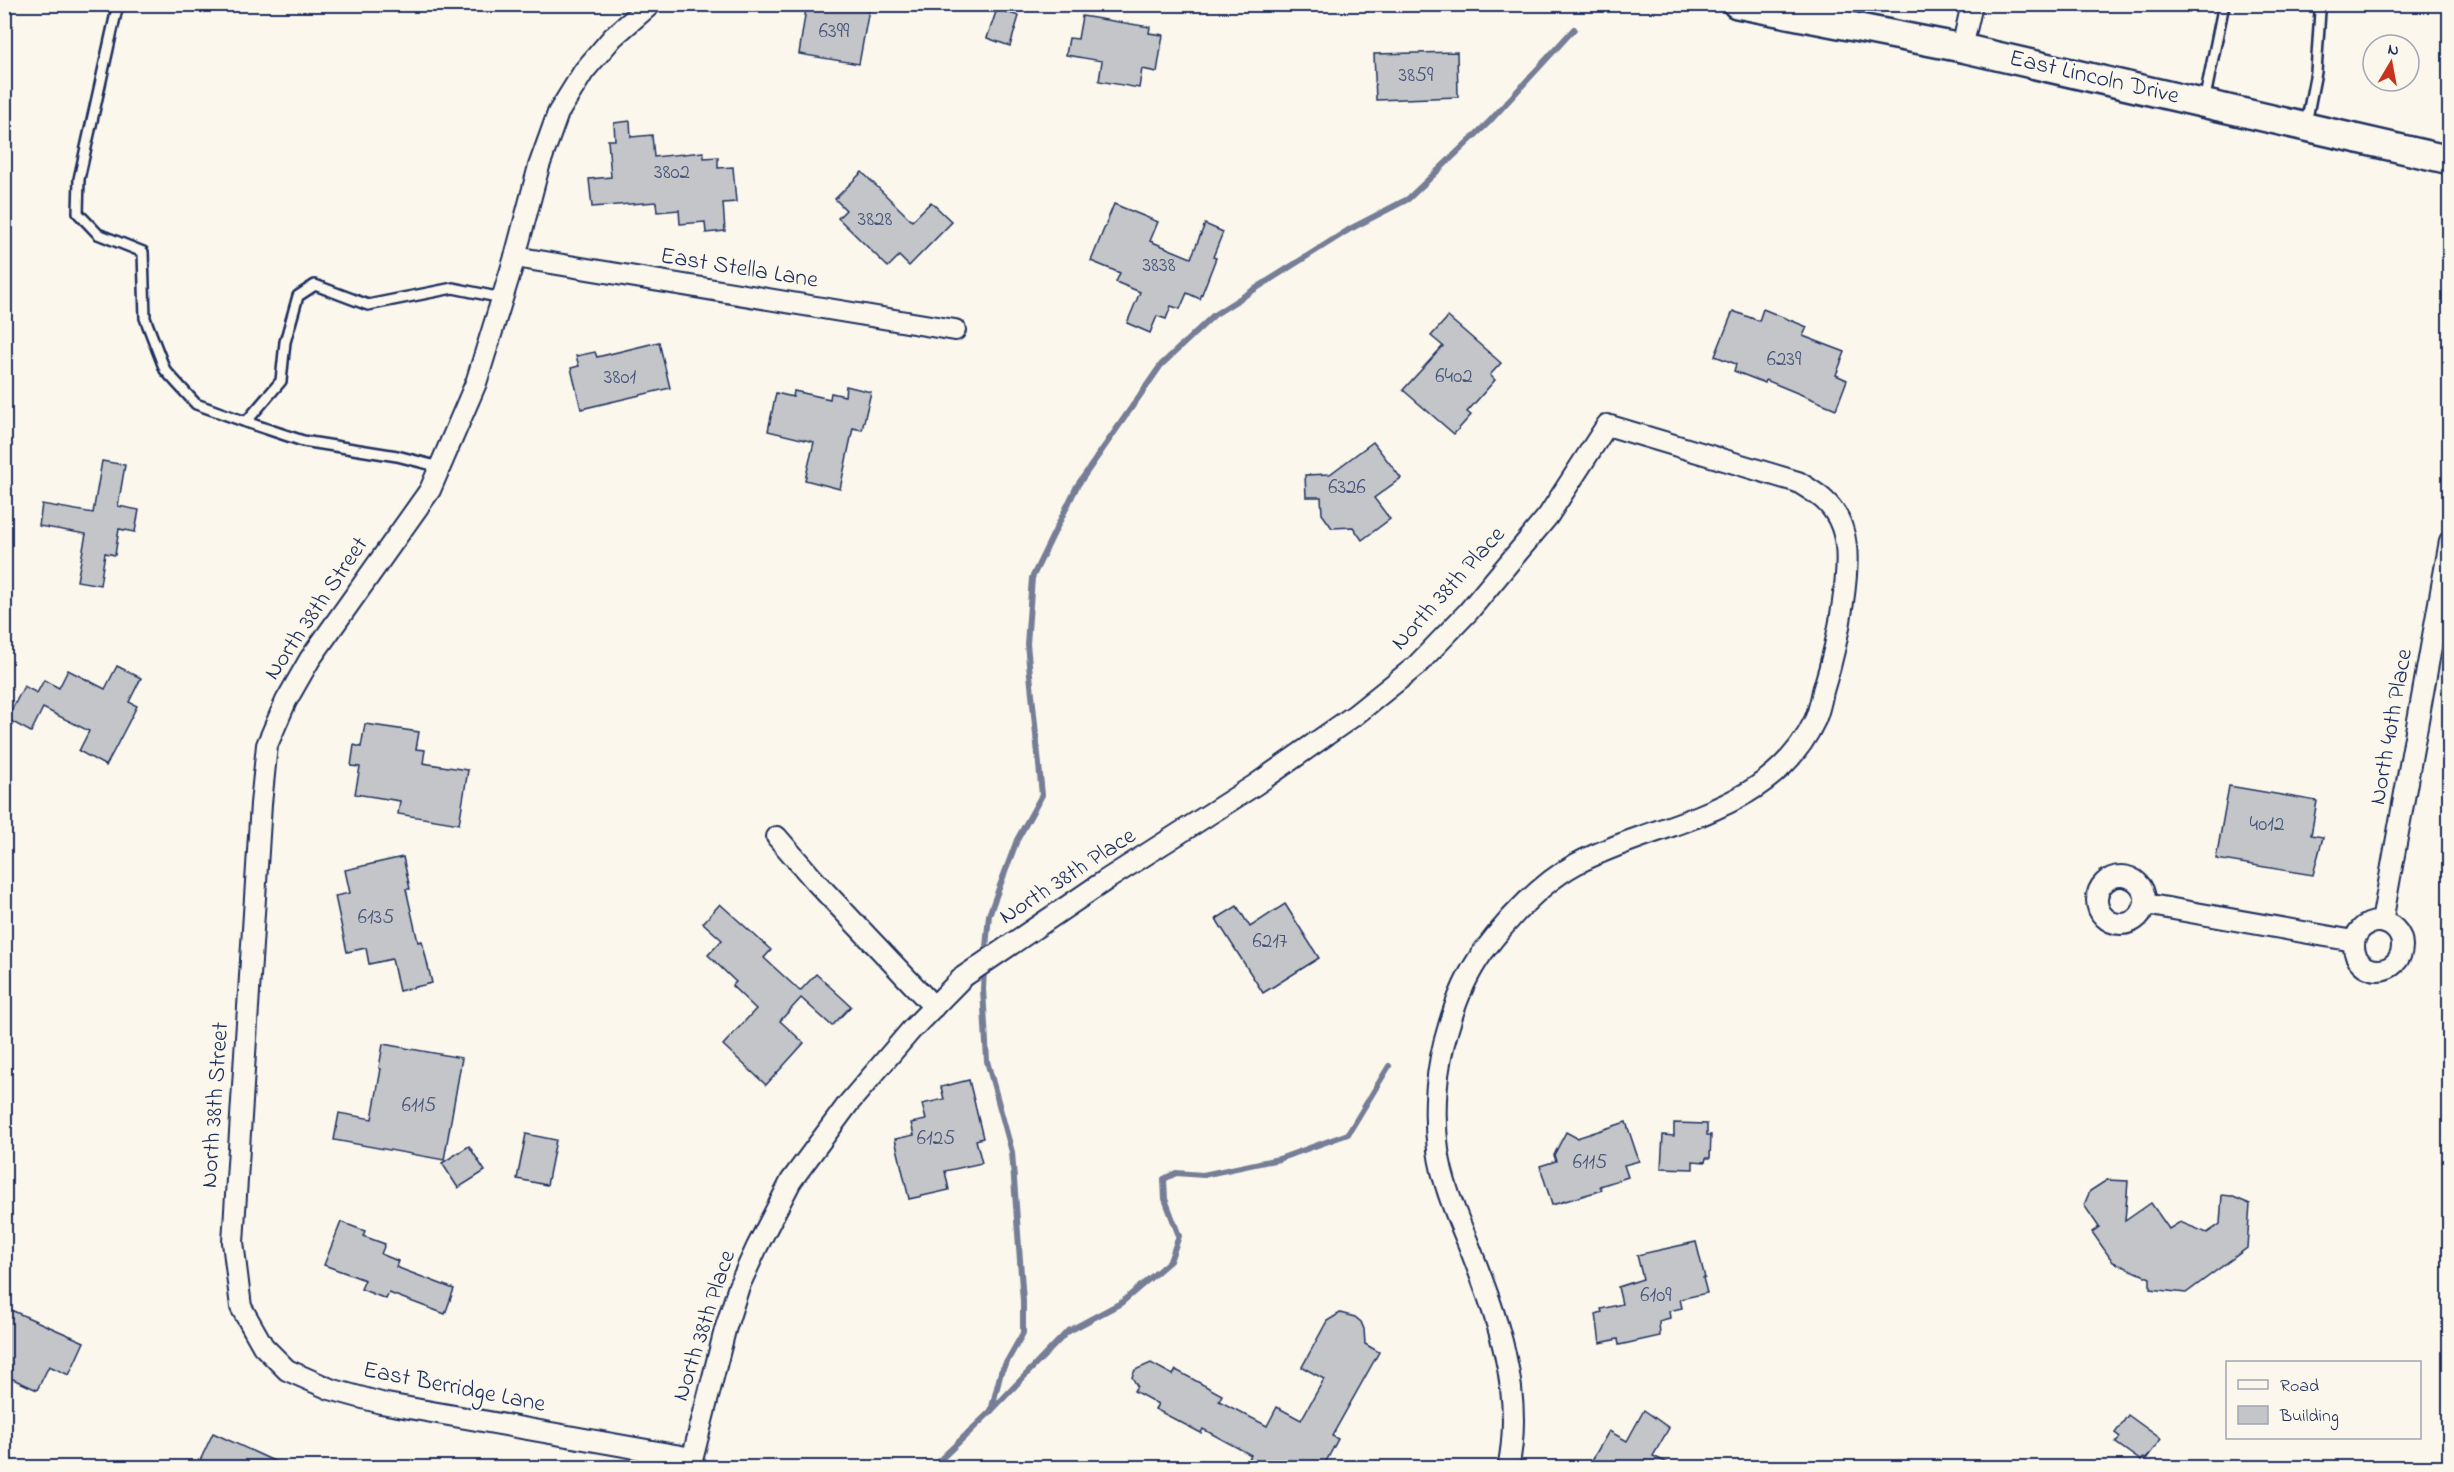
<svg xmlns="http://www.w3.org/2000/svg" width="2454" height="1472" viewBox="0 0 2454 1472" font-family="'Indie Flower',sans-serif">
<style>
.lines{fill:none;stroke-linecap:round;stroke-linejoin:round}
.stream{stroke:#747e96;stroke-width:6}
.building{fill:#c3c5c9;stroke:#1b2f5e;stroke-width:1.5}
.service-casing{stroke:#1b2f5e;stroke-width:14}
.minor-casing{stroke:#1b2f5e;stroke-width:24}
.secondary-casing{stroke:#1b2f5e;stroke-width:32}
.service{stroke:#fbf7ec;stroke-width:9}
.minor{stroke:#fbf7ec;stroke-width:20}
.secondary{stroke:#fbf7ec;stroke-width:27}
.labels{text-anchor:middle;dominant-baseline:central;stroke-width:4.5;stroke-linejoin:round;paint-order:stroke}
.number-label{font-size:21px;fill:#455479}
.street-label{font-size:24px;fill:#1b2f5e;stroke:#fbf7ec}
</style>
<rect width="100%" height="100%" fill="#fbf7ec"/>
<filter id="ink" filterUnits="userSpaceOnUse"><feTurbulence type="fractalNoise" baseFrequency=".0167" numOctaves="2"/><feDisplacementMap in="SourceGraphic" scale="12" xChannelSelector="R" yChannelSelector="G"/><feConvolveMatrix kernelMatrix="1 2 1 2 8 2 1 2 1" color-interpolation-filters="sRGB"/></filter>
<g filter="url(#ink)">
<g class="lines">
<g class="stream">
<polyline points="985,958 989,915 1017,840 1042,795 1027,644 1032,578 1077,486 1161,365 1214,315 1350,229 1408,199 1489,122 1574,29"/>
<polyline points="984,968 983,989 987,1061 1012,1152 1023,1301 1023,1333 1001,1372 991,1411"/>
<polyline points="936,1468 939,1461 991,1411 1067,1332 1121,1303 1170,1261 1179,1236 1165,1199 1164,1179 1176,1173 1203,1175 1279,1159 1348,1134 1389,1066"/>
</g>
</g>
<g class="building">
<polygon points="816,4 870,4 859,64 799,54 806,9 815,10"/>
<polygon points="997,9 1019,16 1010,46 987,38"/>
<polygon points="1082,16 1150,27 1149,33 1163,35 1157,72 1142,69 1139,88 1099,81 1102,61 1066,55 1069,38 1078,39"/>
<polygon points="1457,52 1458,97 1376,100 1374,54"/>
<polygon points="630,121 631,137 652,135 654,157 703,152 704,158 718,157 718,168 733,167 736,202 723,203 725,231 706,233 705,222 680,224 679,210 657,212 656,202 592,207 589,179 611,177 608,140 615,140 614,123"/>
<polygon points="862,172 912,221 931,202 952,222 909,266 899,256 888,267 838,218 846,210 835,199"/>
<polygon points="1114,204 1158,222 1150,241 1191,258 1205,224 1223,232 1213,257 1216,258 1200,299 1187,293 1180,309 1171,306 1166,319 1157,316 1150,333 1127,323 1140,292 1116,282 1120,273 1091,261"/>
<polygon points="1763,309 1807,327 1803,336 1845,352 1836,375 1847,380 1836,409 1766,380 1765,383 1734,371 1736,364 1715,356 1733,311 1759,321"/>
<polygon points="1448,317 1501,363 1490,375 1495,380 1467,412 1471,415 1454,434 1403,390 1443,346 1431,336"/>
<polygon points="659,342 670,388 581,409 571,368 579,366 576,356 595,352 597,357"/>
<polygon points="846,386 871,392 862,430 853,428 840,489 805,480 814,442 768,431 776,393 793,397 794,391 830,399 831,393 845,396"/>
<polygon points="1373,442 1401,478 1374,498 1390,519 1362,540 1353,527 1332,528 1322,514 1321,497 1306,497 1305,475 1330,474"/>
<polygon points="102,461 125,465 118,506 139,510 135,532 119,529 115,555 105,553 100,585 77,581 86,534 39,526 42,504 93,513"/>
<polygon points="117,666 141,678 129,702 137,706 106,766 79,751 89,731 43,708 31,732 7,719 24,686 37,693 44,680 59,688 68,670 105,689"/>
<polygon points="365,724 419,732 416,749 425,750 423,763 468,770 459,824 398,814 400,801 355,794 360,767 351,766 354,745 361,747"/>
<polygon points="2229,786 2317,801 2311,835 2323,837 2313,875 2216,859"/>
<polygon points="403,857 410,889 406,889 418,942 422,941 432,983 399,991 392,959 369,964 366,948 347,952 335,896 350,893 345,870"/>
<polygon points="720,904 771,950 764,958 800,991 816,974 851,1006 832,1026 801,998 780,1021 804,1043 766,1085 723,1045 756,1009 732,986 736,982 708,955 722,940 703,923"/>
<polygon points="1285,904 1319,958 1263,993 1216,919 1237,906 1250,927"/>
<polygon points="383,1044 462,1058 444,1160 334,1140 339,1113 372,1119 381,1069 379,1068"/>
<polygon points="969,1080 983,1138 976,1140 982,1163 945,1171 949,1190 909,1199 895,1139 914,1135 911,1123 926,1120 922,1104 944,1099 941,1087"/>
<polygon points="1626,1122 1639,1161 1624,1165 1628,1177 1600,1186 1602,1190 1552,1205 1540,1166 1556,1161 1554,1155 1566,1132 1577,1138"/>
<polygon points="1674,1123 1707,1124 1707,1135 1711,1135 1710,1158 1706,1158 1705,1162 1693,1161 1693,1169 1661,1168 1663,1135 1674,1136"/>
<polygon points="526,1134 556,1140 547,1185 517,1179"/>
<polygon points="469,1146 485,1171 458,1188 442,1163"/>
<polygon points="2107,1180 2128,1181 2125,1221 2151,1203 2169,1229 2180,1222 2207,1233 2220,1224 2222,1195 2231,1196 2250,1204 2247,1248 2186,1293 2150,1289 2150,1278 2113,1262 2092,1232 2099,1227 2084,1205 2090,1191"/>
<polygon points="341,1222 365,1231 363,1236 385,1244 381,1254 398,1261 396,1267 454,1289 445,1314 389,1293 386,1299 361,1289 365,1280 324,1265"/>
<polygon points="1696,1242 1705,1278 1703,1278 1707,1293 1680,1299 1682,1308 1669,1311 1670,1318 1659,1321 1660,1336 1619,1345 1618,1339 1600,1343 1596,1314 1602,1312 1601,1309 1622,1304 1618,1287 1643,1279 1637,1255"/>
<polygon points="4,1307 84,1342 69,1375 49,1366 37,1390 4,1375"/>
<polygon points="1340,1313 1355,1317 1361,1322 1364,1329 1365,1344 1379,1352 1332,1436 1338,1439 1323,1467 1244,1467 1251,1455 1203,1429 1201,1433 1155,1409 1158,1404 1134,1391 1137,1386 1132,1377 1135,1370 1151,1363 1173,1375 1176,1370 1222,1395 1219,1401 1267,1426 1277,1407 1301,1420 1324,1379 1302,1367 1327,1321"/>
<polygon points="1644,1410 1669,1428 1653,1456 1676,1467 1588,1467 1609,1431 1627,1441"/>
<polygon points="2128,1415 2161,1439 2146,1459 2143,1458 2141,1461 2116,1443 2120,1437 2115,1433"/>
<polygon points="213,1433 287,1467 197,1467"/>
</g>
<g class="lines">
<g class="service-casing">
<g id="service">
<polyline points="118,4 79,179 78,213 98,234 143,252 145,318 165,370 196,404 246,422 281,381 285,342 298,296 315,285 368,305 453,288 502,298"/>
<polyline points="2204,102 2224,4"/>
<polyline points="2306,124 2316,72 2320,11 2317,4"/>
<polyline points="246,422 303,441 397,456 440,467"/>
</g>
</g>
<g class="minor-casing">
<g id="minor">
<polyline points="651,4 613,37 584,71 558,113 539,166 515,257 476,383 430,490 310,659 286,701 267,745 261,804 233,1242 241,1307 263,1346 287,1370 330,1389 381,1403 692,1458"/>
<polyline points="1962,48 1972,4"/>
<polyline points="515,257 955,330"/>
<polyline points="777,837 815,881 934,1007"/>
<circle cx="2121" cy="900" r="24"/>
<polyline points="2145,904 2354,941"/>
<circle cx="2378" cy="946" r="24"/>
<polyline points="2382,922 2450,541"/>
<path d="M690 1468 725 1330 739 1286 757 1247 791 1181 848 1104 912 1029 963 977 1106 880 1255 785 1355 715 1416 666 1468 612 1548 516 1607 425 1798 482C1806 487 1816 493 1823 499 1853 525 1848 567 1843 602 1839 632 1832 662 1823 691 1821 701 1819 711 1815 720 1771 815 1657 821 1576 864 1539 884 1508 919 1483 952 1467 974 1455 1004 1448 1029 1436 1067 1433 1111 1438 1150 1442 1182 1456 1214 1468 1243 1496 1315 1525 1390 1508 1468"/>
</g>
</g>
<g class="secondary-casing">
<polyline id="secondary" points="1737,4 1962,48 2450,160"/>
</g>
<use href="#service" class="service"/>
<use href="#minor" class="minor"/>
<use href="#secondary" class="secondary"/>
</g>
</g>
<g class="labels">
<g class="number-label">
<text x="834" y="32">6399</text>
<text x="1416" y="76">3859</text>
<text x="672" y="173">3802</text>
<text x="875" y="220">3828</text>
<text x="1159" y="266">3838</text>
<text x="1784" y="360">6239</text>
<text x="1454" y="377">6402</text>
<text x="620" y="378">3801</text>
<text x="1347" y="488">6326</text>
<text x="2267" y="825">4012</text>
<text x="376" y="918">6135</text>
<text x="1270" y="942">6217</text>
<text x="419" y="1106">6115</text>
<text x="936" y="1139">6125</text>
<text x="1590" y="1163">6115</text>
<text x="1656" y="1296">6109</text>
</g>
<g class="street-label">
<text transform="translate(2094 78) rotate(13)">East Lincoln Drive</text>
<text transform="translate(739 269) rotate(9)">East Stella Lane</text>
<text transform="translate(1449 589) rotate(-48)">North 38th Place</text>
<text transform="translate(317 609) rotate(-56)">North 38th Street</text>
<text transform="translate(2392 727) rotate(-80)">North 40th Place</text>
<text transform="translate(1068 877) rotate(-33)">North 38th Place</text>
<text transform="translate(216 1105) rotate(-86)">North 38th Street</text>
<text transform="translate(705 1326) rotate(-72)">North 38th Place</text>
<text transform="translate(454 1388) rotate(11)">East Berridge Lane</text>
</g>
</g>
<rect width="2454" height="1472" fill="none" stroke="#fbf7ec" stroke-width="24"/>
<rect x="12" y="12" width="2430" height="1448" fill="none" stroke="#1b2f5e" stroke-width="2" filter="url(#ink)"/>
<rect x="2226" y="1361" width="195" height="78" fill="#fbf7ec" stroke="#a1a7b3" stroke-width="1.5"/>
<rect x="2238" y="1380" width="30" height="9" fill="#fbf7ec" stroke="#a1a7b3" stroke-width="1.5"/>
<text x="2280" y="1391" font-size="18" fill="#1b2f5e">Road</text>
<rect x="2238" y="1406" width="30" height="18" fill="#c3c5c9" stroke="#a1a7b3" stroke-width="1.5"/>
<text x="2280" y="1421" font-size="18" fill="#1b2f5e">Building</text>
<g transform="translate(2391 63) rotate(10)"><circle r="28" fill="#fbf7ec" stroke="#a1a7b3" stroke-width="1.5"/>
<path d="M0-4.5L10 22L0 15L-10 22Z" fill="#c8321e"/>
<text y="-9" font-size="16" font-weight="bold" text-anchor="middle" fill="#1b2f5e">N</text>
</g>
</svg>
